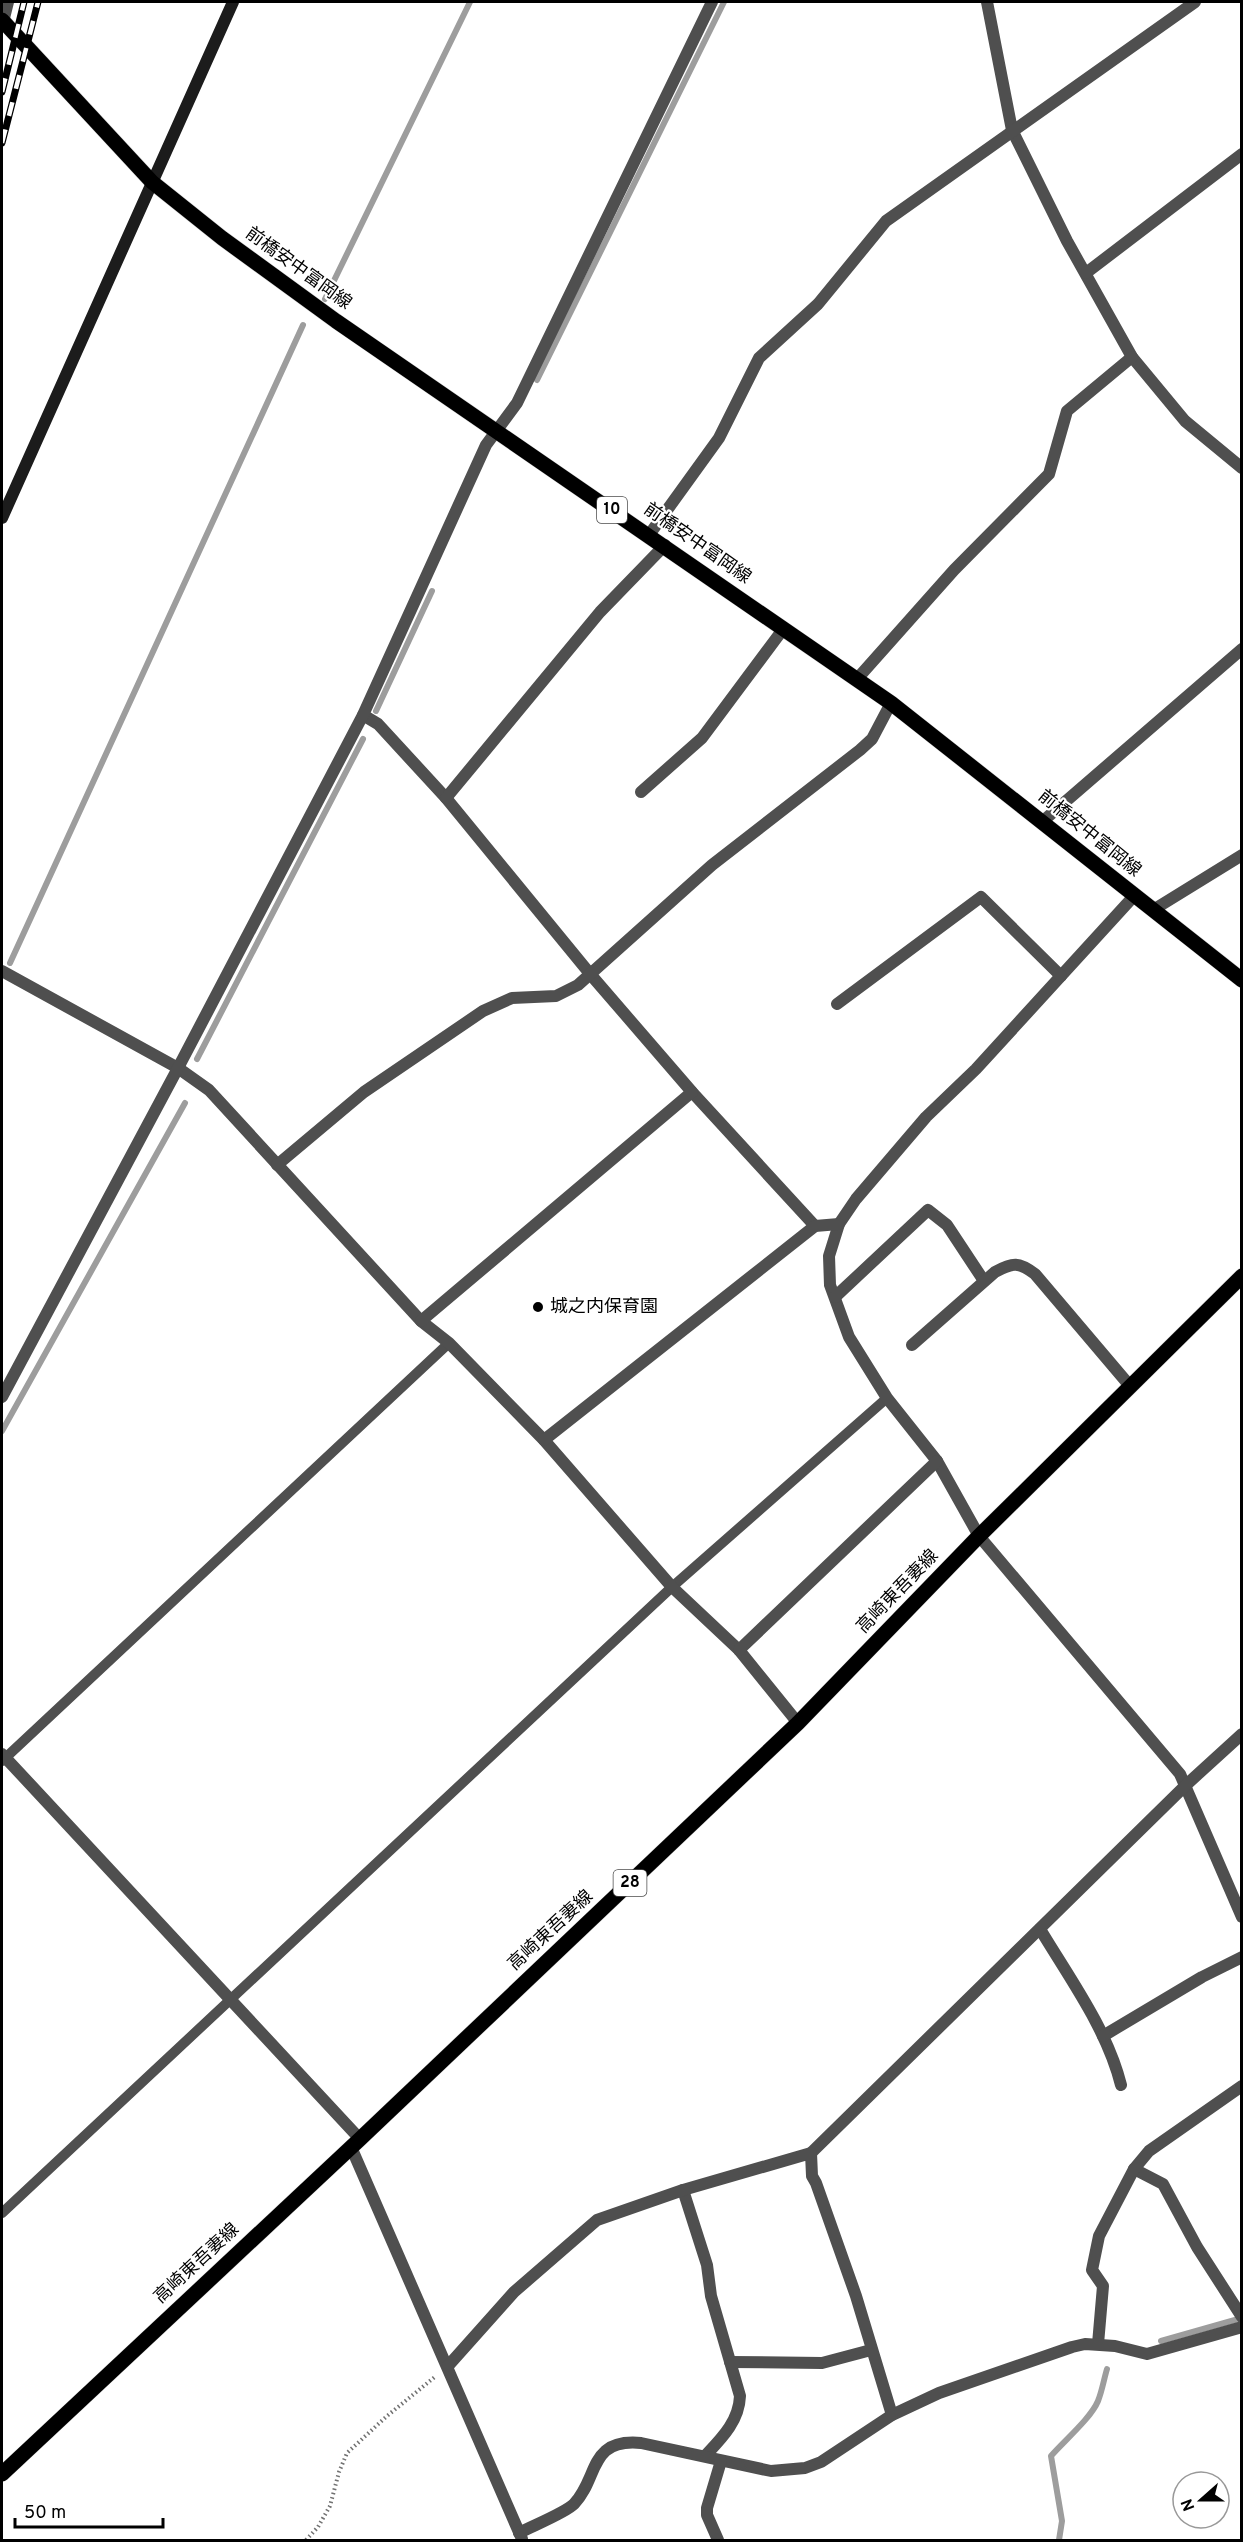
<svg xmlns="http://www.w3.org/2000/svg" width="1243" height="2542" viewBox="0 0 1243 2542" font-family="Overpass,'Noto Sans JP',sans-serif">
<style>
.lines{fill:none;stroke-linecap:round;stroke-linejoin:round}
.stream{stroke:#9d9d9d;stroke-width:6}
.primary-casing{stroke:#dbdbdb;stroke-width:16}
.path{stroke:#717171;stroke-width:4;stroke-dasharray:1.5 3;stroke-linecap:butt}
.lane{stroke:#4f4f4f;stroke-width:10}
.street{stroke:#4f4f4f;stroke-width:12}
.secondary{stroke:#1c1c1c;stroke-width:12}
.primary{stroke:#000;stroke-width:15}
.rail-casing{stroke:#000;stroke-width:7}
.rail{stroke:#fff;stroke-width:4.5;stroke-dasharray:14;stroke-linecap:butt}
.poi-dot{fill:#000;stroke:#fff;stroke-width:2}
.labels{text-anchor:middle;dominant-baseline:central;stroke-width:4.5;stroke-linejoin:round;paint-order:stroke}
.shield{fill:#fff;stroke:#4c4c4c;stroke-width:1.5}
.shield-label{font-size:16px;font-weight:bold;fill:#000}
.street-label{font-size:18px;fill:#000;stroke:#fff}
.poi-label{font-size:18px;fill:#000;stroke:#fff;text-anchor:start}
</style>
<rect width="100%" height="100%" fill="#fff"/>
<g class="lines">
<g class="stream">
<polyline points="325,299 470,2"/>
<polyline points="537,380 724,2"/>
<polyline points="376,711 432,591"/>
<polyline points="10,963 303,325"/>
<polyline points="197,1059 363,739"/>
<polyline points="2,1431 185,1103"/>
<polyline points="1161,2341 1242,2318"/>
<path d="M1059 2540 1062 2521 1051 2456C1064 2441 1091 2418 1098 2401 1102 2391 1104 2379 1107 2369"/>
</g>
<g class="primary-casing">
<g id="primary">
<polyline points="2,20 152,182 222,238 336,321 891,703 1242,980"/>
<polyline points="2,2474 360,2139 798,1723 979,1536 1242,1276"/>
</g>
</g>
<polyline class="path" points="306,2540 318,2527 330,2506 339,2472 347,2453 387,2416 436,2376"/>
<g class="lane">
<polyline points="2,1761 449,1343"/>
<polyline points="2,2213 672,1587 887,1398"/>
</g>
<g class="street">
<polyline points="987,2 1012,130 1067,241 1132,357 1185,421 1242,468"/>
<polyline points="2,26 8,2"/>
<polyline points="1086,273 1242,154"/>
<polyline points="649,535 719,438 759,358 818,304 886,221 1195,2"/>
<polyline points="857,679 954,570 1049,474 1067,411 1132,357"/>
<polyline points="363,715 378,724 446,798 591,975 692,1092 815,1226"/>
<polyline points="641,792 702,738 784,628"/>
<polyline points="446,798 600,612 665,545"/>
<polyline points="1043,821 1242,649"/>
<polyline points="1134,896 976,1069 926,1117 856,1199 839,1224 829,1256 830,1285 849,1337 887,1398 937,1461 979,1536 1180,1774 1242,1917"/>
<polyline points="1153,910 1242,855"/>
<polyline points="2,971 178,1068 209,1090 421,1321 449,1343 544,1440 672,1587 739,1650 798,1723"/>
<polyline points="837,1004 981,897 1061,976"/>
<polyline points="277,1165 364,1092 483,1011 512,998 556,996 578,985 712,865 860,750 872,739 891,703"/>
<polyline points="835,1297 928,1210 947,1225 984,1281"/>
<polyline points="421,1321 692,1092"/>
<path d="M912 1345 995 1272C1013 1262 1019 1262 1035 1274L1130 1386"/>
<polyline points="2,1397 178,1068 363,715 486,445 517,403 712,2"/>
<polyline points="544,1440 815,1226 839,1224"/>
<polyline points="739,1650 937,1461"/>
<polyline points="2,1754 360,2139"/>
<path d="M1040 1929C1070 1979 1107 2029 1121 2085"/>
<polyline points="1103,2036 1202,1977 1242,1957"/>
<polyline points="351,2147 522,2539"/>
<polyline points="811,2153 1186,1785 1242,1734"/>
<polyline points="1134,2169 1163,2184 1197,2247 1242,2317"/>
<path d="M683 2190 707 2265 711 2296 740 2396C739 2421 722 2438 706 2455"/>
<polyline points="1098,2344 1103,2286 1092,2270 1099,2236 1134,2169 1149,2151 1242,2086"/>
<polyline points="730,2362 822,2363 871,2350"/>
<polyline points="448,2366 514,2292 597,2220 683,2190 811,2153 812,2176 816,2183 856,2296 892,2415"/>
<path d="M519 2533C532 2526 565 2513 574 2504 599 2478 588 2438 641 2443L771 2471 805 2468 821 2462 892 2415 939 2393 1072 2347 1085 2344 1115 2346 1147 2354 1242 2327"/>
<polyline points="718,2540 707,2515 707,2508 721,2461"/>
</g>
<polyline class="secondary" points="2,518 233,2"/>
<use href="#primary" class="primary"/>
<g class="rail-casing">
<g id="rail">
<polyline points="2,92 24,2"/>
<polyline points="2,143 38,2"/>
</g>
</g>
<use href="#rail" class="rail"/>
</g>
<circle class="poi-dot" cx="538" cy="1307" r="6"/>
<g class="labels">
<g class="shield">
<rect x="597" y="497" width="30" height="26" rx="4.5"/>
<rect x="613.5" y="1870" width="33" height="26" rx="4.5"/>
</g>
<g class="shield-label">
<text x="612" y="510">10</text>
<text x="630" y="1883">28</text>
</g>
<g class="street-label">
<text transform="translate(298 269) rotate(36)">前橋安中富岡線</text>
<text transform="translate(697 544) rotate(35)">前橋安中富岡線</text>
<text transform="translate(1089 834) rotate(39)">前橋安中富岡線</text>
<text transform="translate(898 1592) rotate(-46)">高崎東吾妻線</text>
<text transform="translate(551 1931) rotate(-43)">高崎東吾妻線</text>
<text transform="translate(197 2264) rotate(-43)">高崎東吾妻線</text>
</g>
<g class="poi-label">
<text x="550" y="1307">城之内保育園</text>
</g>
</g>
<rect width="1243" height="2542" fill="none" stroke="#000000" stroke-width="6"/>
<g transform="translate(1201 2500) rotate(249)"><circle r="28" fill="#ffffff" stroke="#999999" stroke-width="1.5"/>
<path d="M0-4.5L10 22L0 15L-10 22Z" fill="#000000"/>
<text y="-9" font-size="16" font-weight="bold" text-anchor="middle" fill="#000000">N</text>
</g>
<path d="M15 2518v9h148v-9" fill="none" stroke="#000000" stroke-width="3"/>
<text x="24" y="2518" font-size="18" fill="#000000" stroke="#ffffff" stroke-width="4.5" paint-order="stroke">50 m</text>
</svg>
